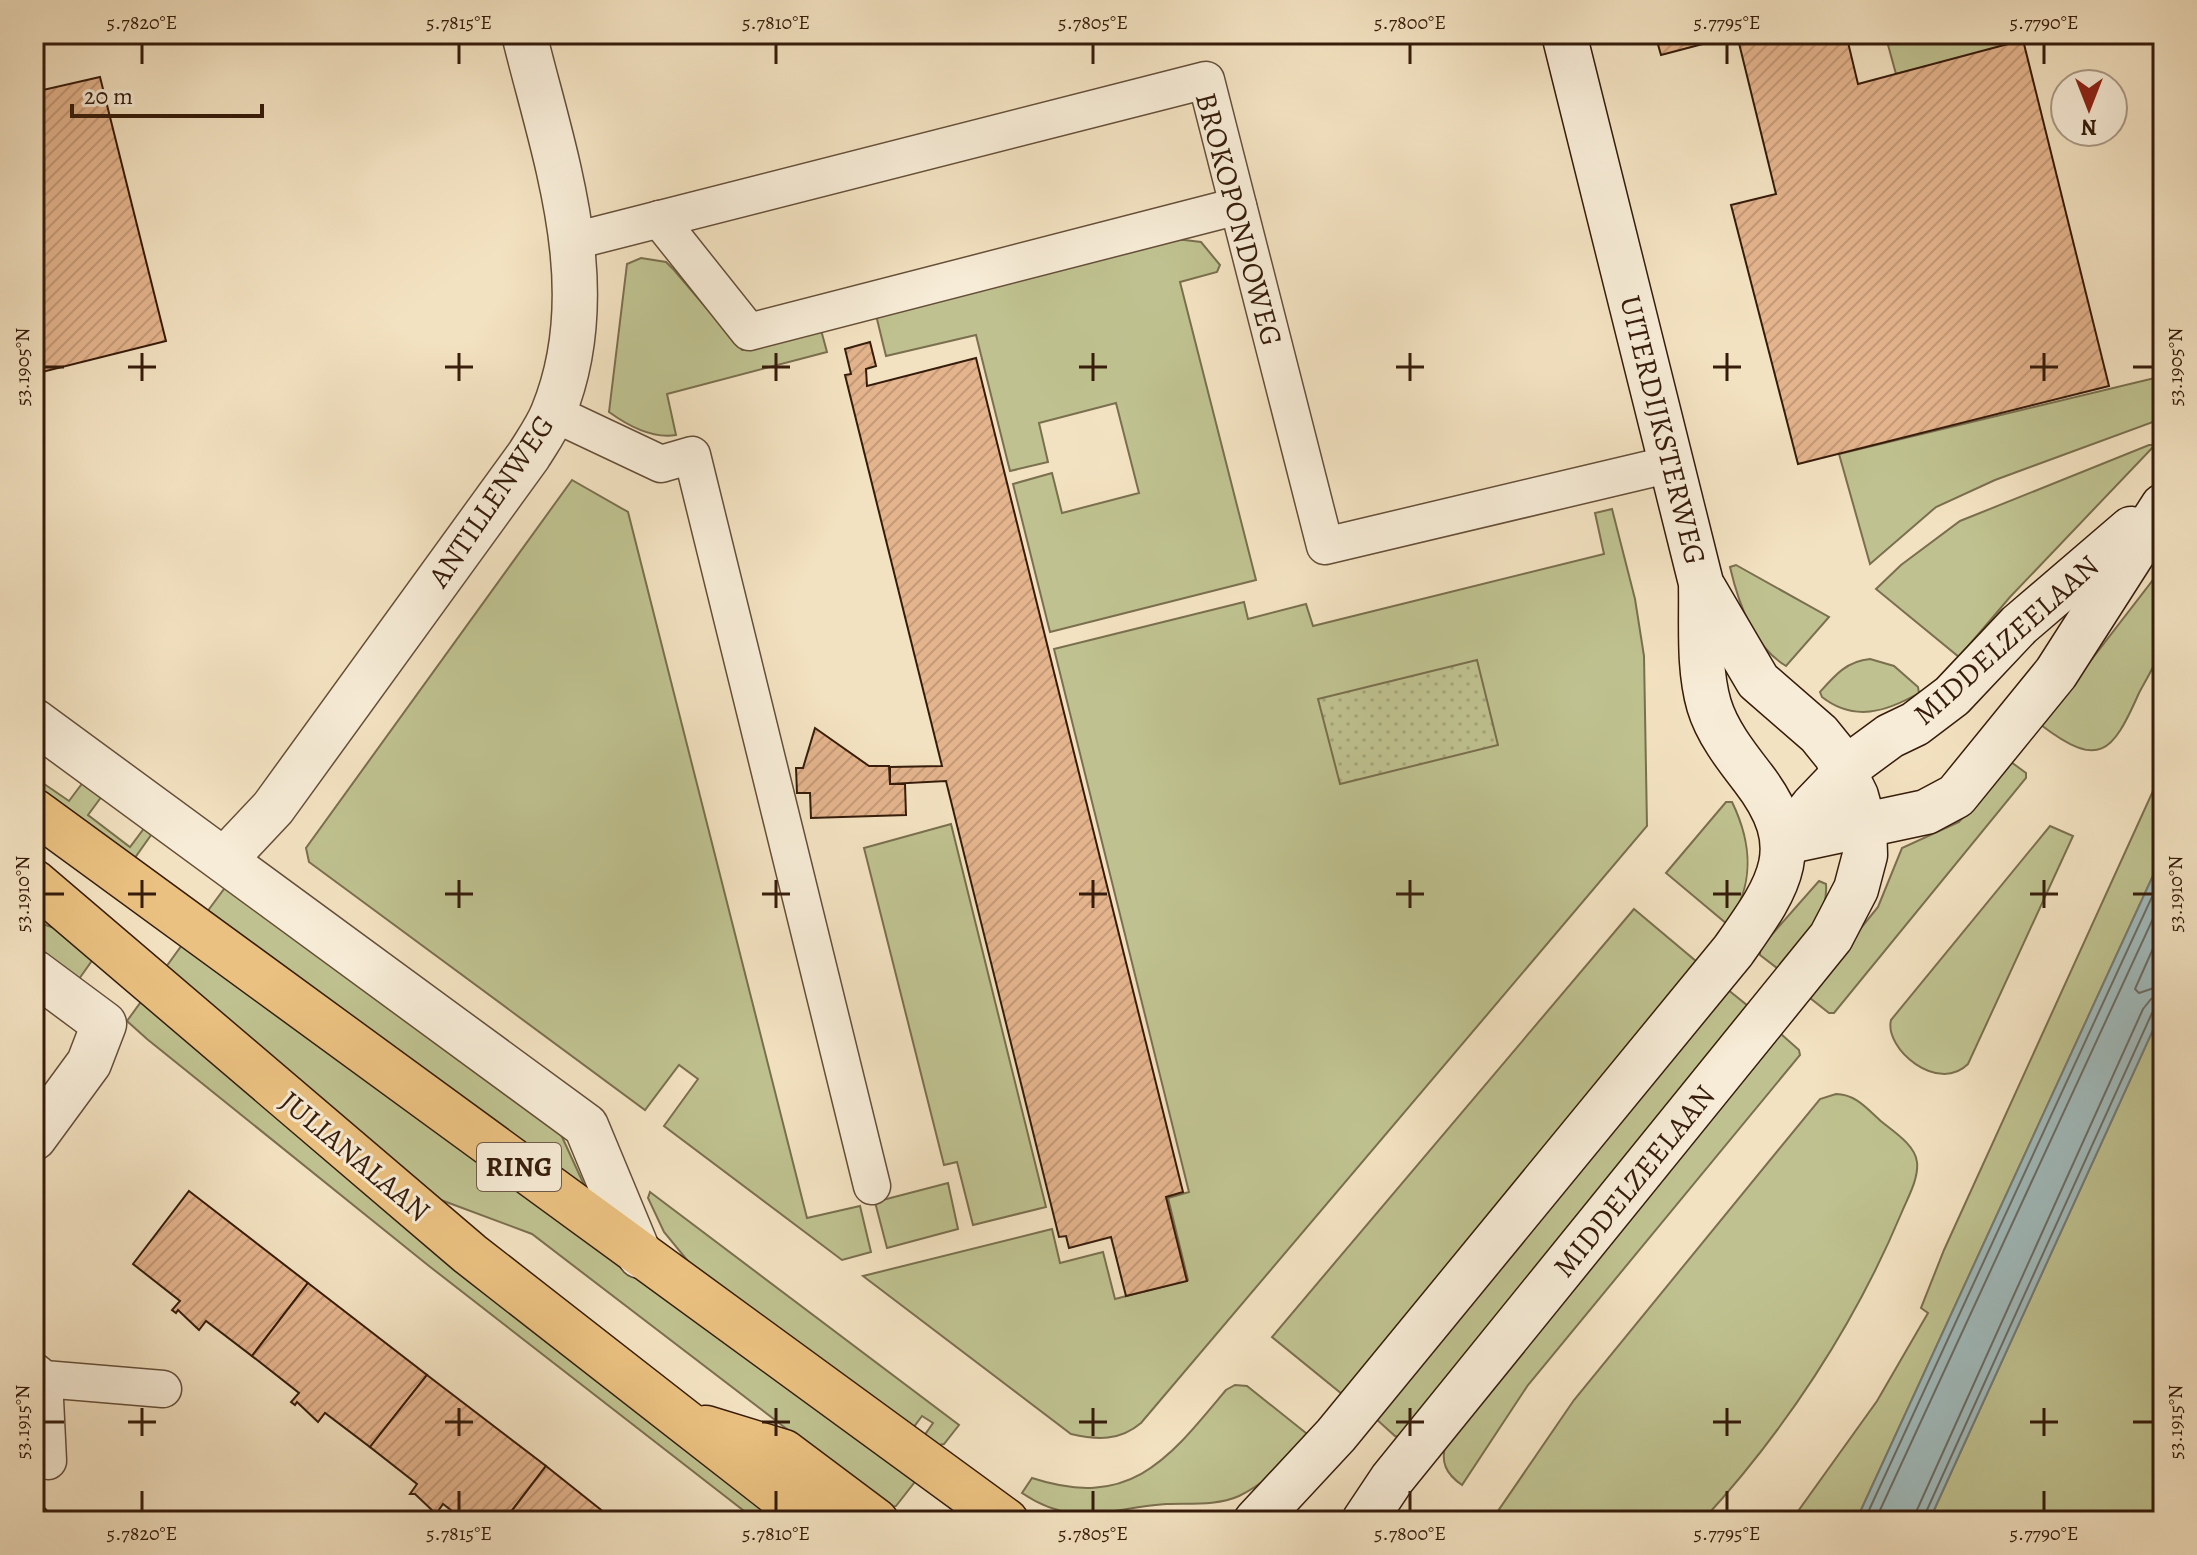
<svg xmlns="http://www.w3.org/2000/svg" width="2197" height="1555" viewBox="0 0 2197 1555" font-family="Alegreya,serif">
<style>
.grass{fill:#bfc290;stroke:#7a6f4e;stroke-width:2}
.park{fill:url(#park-dots);stroke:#7a6f4e;stroke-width:2}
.water{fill:#a0bbbd;stroke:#767b76;stroke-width:2}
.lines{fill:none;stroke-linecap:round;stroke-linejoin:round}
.shore{stroke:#6b6c64;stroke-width:2}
.building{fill:url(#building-hatch);stroke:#361c0b;stroke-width:2}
.lane-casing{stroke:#654e38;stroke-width:39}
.street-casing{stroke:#654e38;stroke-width:47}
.secondary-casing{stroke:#361c0b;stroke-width:47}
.primary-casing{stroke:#361c0b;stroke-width:47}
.lane{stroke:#f7ecd7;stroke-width:36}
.street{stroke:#f7ecd7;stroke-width:44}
.secondary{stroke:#f7ecd7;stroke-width:44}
.primary{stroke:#eac180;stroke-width:44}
.ticks{fill:none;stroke:#361c0b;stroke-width:3}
.labels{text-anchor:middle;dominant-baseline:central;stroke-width:6;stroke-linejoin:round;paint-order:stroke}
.shield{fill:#f7ecd7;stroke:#705a48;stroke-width:2}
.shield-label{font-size:28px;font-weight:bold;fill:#361c0b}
.street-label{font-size:30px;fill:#361c0b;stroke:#f7ecd7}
.neatline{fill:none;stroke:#361c0b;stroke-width:3}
.ticks-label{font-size:20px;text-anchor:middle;fill:#361c0b}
</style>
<defs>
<pattern id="park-dots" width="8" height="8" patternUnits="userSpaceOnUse" patternTransform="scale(2)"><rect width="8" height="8" fill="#bfc290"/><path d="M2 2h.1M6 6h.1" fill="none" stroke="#a5a67b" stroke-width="1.8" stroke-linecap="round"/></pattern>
<pattern id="building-hatch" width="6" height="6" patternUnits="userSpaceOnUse" patternTransform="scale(2)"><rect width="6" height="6" fill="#e4b48d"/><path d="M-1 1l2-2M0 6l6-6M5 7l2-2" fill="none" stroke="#c49a78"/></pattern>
</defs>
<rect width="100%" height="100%" fill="#f3e2c1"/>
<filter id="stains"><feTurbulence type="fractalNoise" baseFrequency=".0025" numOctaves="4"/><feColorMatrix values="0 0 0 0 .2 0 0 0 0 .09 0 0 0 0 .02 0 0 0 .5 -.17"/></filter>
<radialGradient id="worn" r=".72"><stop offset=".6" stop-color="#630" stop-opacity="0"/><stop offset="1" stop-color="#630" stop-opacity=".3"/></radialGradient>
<g class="grass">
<polygon points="1885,34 2055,34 1896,74"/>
<polygon points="1176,239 1201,242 1220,265 1217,272 1180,282 1256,580 1050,632 1013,484 1052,473 1062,513 1139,493 1116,403 1039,423 1048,462 1010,471 976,335 886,356 876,315"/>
<path d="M641 258 666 262 674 270 742 350 821 330 827 352 667 394 676 435C653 439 627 425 609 412L627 264Z"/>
<polygon points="2163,376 2163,408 2153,422 1995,480 1936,507 1870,564 1839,454"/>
<polygon points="2149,445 2155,445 2010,597 1959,657 1876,589 1901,565 1960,521"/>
<polygon points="572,480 628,512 807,1218 860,1206 871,1252 842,1260 664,1126 698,1079 679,1065 645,1110 309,862 306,848"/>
<path d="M1612 509 1635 599 1644 656 1647 826 1141 1423C1120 1441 1097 1440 1071 1434L863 1276 1052 1229 1060 1263 1103 1252 1115 1299 1188 1280 1168 1198 1189 1192 1054 649 1244 602 1248 619 1306 604 1313 626 1604 554 1595 513Z"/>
<path d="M1736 565 1829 617 1786 666C1754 647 1738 602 1730 567Z"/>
<path d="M2163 567C2163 590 2168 620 2163 642 2159 659 2147 678 2139 693 2112 754 2099 769 2041 725Z"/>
<path d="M1870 659 1894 666 1918 687 1919 693C1886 712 1854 722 1822 697L1820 692C1835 675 1847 661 1870 659Z"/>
<polygon points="2011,762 2026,773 2026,778 1834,1013 1829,1013 1810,998 1810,991 1878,907 1902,848 1959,822"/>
<polygon points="2163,769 2163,854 1856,1521 1791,1521 1877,1401 1928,1313 1921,1308 1944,1250"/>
<polygon points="34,777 69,801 87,777 105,792 88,815 130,847 148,823 156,828 134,859 34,786"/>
<path d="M1726 802H1732C1752 843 1755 886 1727 924L1666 873Z"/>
<polygon points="951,824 1046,1207 973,1225 957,1162 944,1165 864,848"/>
<path d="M2050 826 2073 836 1968 1064C1938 1094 1884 1049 1891 1020Z"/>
<path d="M1819 881 1826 884C1829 917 1799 945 1780 969L1777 968 1760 955V948Z"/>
<polygon points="227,885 557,1126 586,1189 207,912"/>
<polygon points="1634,909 1697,962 1342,1394 1272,1337"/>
<polygon points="34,921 63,931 96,955 79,979 34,951"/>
<polygon points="182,945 915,1480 914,1483 896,1506 890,1508 532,1234 441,1200 166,967"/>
<polygon points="1727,989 1748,1006 1398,1437 1395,1436 1375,1418"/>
<polygon points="143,999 782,1521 757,1521 429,1266 147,1039 127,1021"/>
<polygon points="2163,1008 2163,1521 1929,1521"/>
<path d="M1781 1034 1799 1050 1800 1055 1528 1385 1462 1485C1446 1474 1440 1462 1446 1443Z"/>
<path d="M1836 1094C1856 1094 1868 1110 1882 1122 1894 1132 1915 1145 1917 1162 1919 1179 1907 1199 1901 1214 1854 1326 1784 1432 1702 1521H1501L1498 1511 1574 1400 1820 1099Z"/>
<polygon points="948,1183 958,1229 887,1248 875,1202"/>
<polygon points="650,1192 959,1425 944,1444 939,1445 924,1436 933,1423 922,1416 913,1428 696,1271 664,1232 648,1198"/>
<path d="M1235 1385 1247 1386 1311 1437C1289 1459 1268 1482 1239 1496 1217 1506 1190 1503 1166 1504 1109 1508 1075 1529 1022 1493L1032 1478C1130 1510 1168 1460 1226 1390Z"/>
</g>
<polygon class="park" points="1477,660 1498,745 1340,784 1318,699"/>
<polygon class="water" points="2163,854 2163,1008 1929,1521 1856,1521"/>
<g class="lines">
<g class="shore">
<polyline points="2163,926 2135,989 2139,993 2163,985"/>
<polyline points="1864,1521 2163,873"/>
<polyline points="1875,1521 2163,897"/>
<polyline points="1912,1521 2143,1009 2151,999 2163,997"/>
<polyline points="1922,1521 2152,1013 2163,1007"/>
</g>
</g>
<g class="building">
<polygon points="1655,34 1846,34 1858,84 2023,40 2109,386 1798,464 1731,205 1776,194 1737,35 1661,55"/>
<polygon points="100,77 166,341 34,374 34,92"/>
<polygon points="870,342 876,366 866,369 867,386 976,358 1183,1192 1166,1197 1187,1281 1126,1296 1111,1237 1069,1248 1066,1236 1059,1237 946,781 890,784 890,767 942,766 845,375 851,374 845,349"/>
<polygon points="815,728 869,766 889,766 890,784 905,784 906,815 811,818 810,793 797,793 796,768 803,768"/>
<polygon points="189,1191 308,1283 252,1356 206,1321 199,1330 178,1310 176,1313 172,1310 180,1301 133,1264"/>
<polygon points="308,1283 427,1375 370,1447 325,1413 318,1422 297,1402 295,1405 291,1402 299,1393 252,1356"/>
<polygon points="427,1375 546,1466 504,1521 465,1521 443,1504 436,1514 415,1494 410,1494 417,1484 370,1447"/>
<polygon points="546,1466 615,1521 504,1521"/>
<polygon points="34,1497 54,1518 56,1515 60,1518 57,1521 34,1521"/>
</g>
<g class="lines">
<g class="lane-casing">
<g id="lane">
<polyline points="659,219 749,332 1238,206"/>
<polyline points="574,241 1206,80 1325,546 1671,464"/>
<polyline points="553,413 661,464 692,455 872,1186"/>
<polyline points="34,1371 44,1379 163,1389"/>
<polyline points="44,1379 48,1461"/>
</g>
</g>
<g class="street-casing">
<g id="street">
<polyline points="34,721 586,1126 640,1256"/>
<path d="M224 860 273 808 529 455C537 442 547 428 553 413 604 289 554 156 524 34"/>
<polyline points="34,972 104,1024 89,1063 34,1138"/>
</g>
</g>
<g class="secondary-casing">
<g id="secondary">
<polyline points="1785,842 1926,812 1956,796 2056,673 2163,506"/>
<polyline points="1785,842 1813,806 1856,761 1890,736 1915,724 1952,696 2019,625 2131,529"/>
<path d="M1256 1521 1336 1435 1733 951C1778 887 1808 849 1753 778 1736 756 1717 732 1709 705 1698 667 1702 622 1701 583L1564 34"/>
<polyline points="1364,1521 1392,1479 1831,937 1856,889 1865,855 1864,825 1856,796 1836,755 1819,734 1758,681 1704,589"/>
</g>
</g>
<g class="primary-casing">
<g id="primary">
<polyline points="34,811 1006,1521"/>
<polyline points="34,882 470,1254 812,1521"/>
<polyline points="706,1428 784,1452 876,1521"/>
</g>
</g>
<use href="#lane" class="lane"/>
<use href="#street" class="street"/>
<use href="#secondary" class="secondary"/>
<use href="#primary" class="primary"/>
</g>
<path class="ticks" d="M142 44V64M459 44V64M776 44V64M1093 44V64M1410 44V64M1727 44V64M2044 44V64M142 353V381M459 353V381M776 353V381M1093 353V381M1410 353V381M1727 353V381M2044 353V381M44 367H64M128 367H156M445 367H473M762 367H790M1079 367H1107M1396 367H1424M1713 367H1741M2030 367H2058M2133 367H2153M142 880V908M459 880V908M776 880V908M1093 880V908M1410 880V908M1727 880V908M2044 880V908M44 894H64M128 894H156M445 894H473M762 894H790M1079 894H1107M1396 894H1424M1713 894H1741M2030 894H2058M2133 894H2153M142 1408V1436M459 1408V1436M776 1408V1436M1093 1408V1436M1410 1408V1436M1727 1408V1436M2044 1408V1436M44 1422H64M128 1422H156M445 1422H473M762 1422H790M1079 1422H1107M1396 1422H1424M1713 1422H1741M2030 1422H2058M2133 1422H2153M142 1491V1511M459 1491V1511M776 1491V1511M1093 1491V1511M1410 1491V1511M1727 1491V1511M2044 1491V1511"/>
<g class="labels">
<rect class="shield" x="477" y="1143" width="84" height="48" rx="6"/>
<g class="shield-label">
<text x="519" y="1167">RING</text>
</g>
<g class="street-label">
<text transform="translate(1239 219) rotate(75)">BROKOPONDOWEG</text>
<text transform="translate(1663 430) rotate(76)">UITERDIJKSTERWEG</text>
<text transform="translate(491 501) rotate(-56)">ANTILLENWEG</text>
<text transform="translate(2006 640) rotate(-42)">MIDDELZEELAAN</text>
<text transform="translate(355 1156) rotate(40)">JULIANALAAN</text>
<text transform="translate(1634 1181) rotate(-51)">MIDDELZEELAAN</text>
</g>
</g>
<rect width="2197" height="1555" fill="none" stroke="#f3e2c1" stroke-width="88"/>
<g transform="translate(2089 108) rotate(180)"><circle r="38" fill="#f7ecd7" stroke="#aa9985" stroke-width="2"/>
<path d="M0-6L14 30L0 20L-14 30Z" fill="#8f2418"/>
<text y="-12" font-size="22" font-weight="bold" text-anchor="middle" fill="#361c0b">N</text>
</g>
<path d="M72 104v12h190v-12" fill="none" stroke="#361c0b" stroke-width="4"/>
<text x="84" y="104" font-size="24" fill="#361c0b" stroke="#f7ecd7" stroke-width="6" paint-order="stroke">20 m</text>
<rect x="44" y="44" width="2109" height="1467" class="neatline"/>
<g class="ticks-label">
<text x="142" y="29">5.7820°E</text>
<text x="459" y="29">5.7815°E</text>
<text x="776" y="29">5.7810°E</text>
<text x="1093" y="29">5.7805°E</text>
<text x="1410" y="29">5.7800°E</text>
<text x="1727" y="29">5.7795°E</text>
<text x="2044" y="29">5.7790°E</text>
<text transform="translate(2175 367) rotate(-90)" y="7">53.1905°N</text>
<text transform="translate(22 367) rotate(-90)" y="7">53.1905°N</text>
<text transform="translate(2175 894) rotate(-90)" y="7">53.1910°N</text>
<text transform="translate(22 894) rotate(-90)" y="7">53.1910°N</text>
<text transform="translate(2175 1422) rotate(-90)" y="7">53.1915°N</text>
<text transform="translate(22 1422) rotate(-90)" y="7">53.1915°N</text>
<text x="142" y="1540">5.7820°E</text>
<text x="459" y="1540">5.7815°E</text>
<text x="776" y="1540">5.7810°E</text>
<text x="1093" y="1540">5.7805°E</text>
<text x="1410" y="1540">5.7800°E</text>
<text x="1727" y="1540">5.7795°E</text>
<text x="2044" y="1540">5.7790°E</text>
</g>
<rect width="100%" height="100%" filter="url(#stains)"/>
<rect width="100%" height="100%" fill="url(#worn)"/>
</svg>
